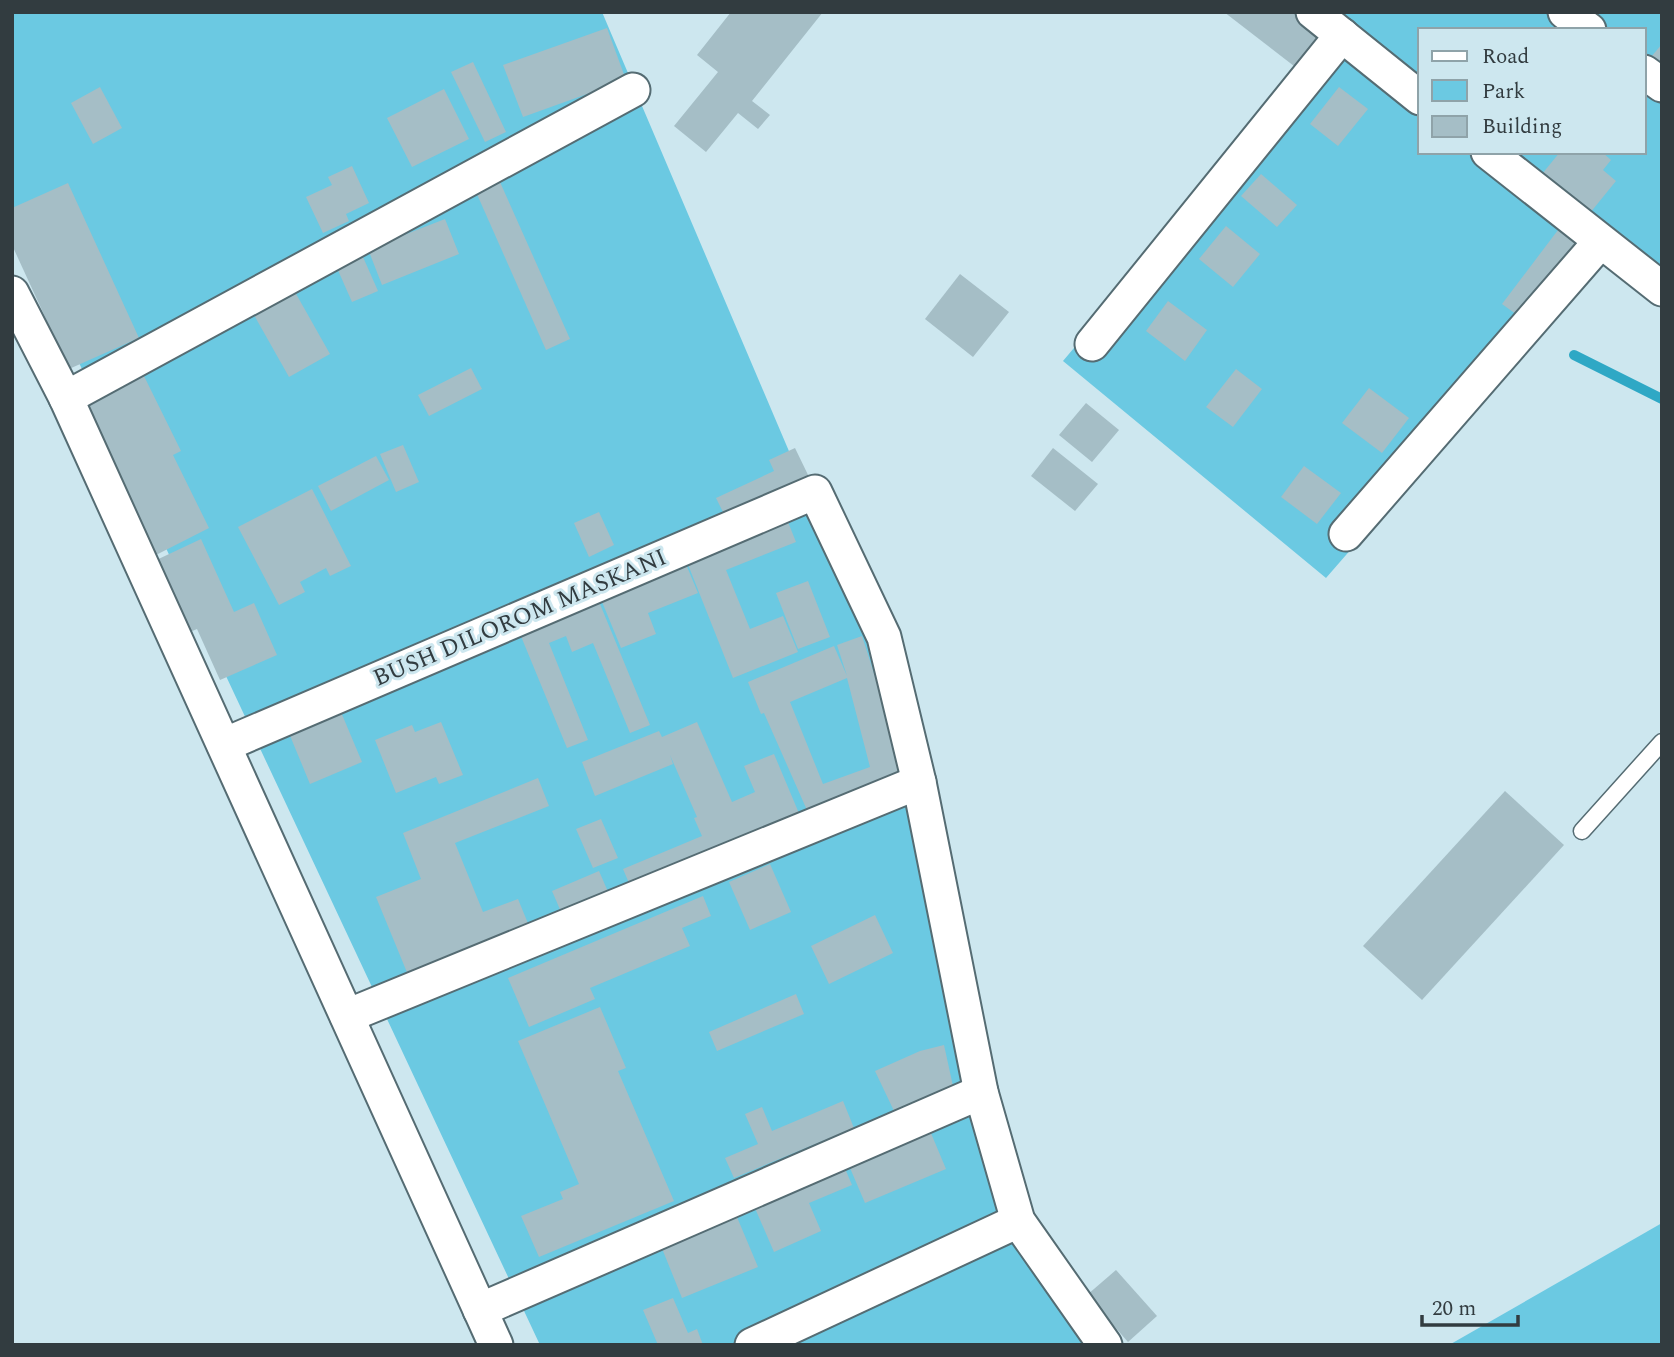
<svg xmlns="http://www.w3.org/2000/svg" width="1674" height="1357" viewBox="0 0 1674 1357" font-family="Spectral,serif">
<style>
.green{fill:#6bc9e2;fill-rule:evenodd}
.lines{fill:none;stroke-linecap:round;stroke-linejoin:round}
.stream{stroke:#2ea8c5;stroke-width:10}
.building{fill:#a5bec6;fill-rule:evenodd}
.service-casing{stroke:#556c73;stroke-width:19}
.minor-casing{stroke:#556c73;stroke-width:37}
.service{stroke:#fff;stroke-width:16}
.minor{stroke:#fff;stroke-width:33}
.labels{text-anchor:middle;dominant-baseline:central;stroke-width:6;stroke-linejoin:round;paint-order:stroke}
.street-label{font-size:24px;fill:#323c40;stroke:#cde7ef}
</style>
<rect width="100%" height="100%" fill="#cde7ef"/>
<g class="green">
<polygon points="12,12 602,12 923,766 1014,1206 1104,1345 540,1345 12,220"/>
<path d="M1255 12H1662V294L1608 254 1326 578 1063 361 1315 62ZM1420 30H1644V152H1420Z"/>
<polygon points="1662,1223 1662,1345 1449,1345"/>
</g>
<g class="lines">
<polyline class="stream" points="1574,355 1662,399"/>
</g>
<g class="building">
<polygon points="731,12 823,12 752,101 770,115 758,129 738,113 706,152 674,126 718,72 697,55"/>
<polygon points="1224,12 1296,12 1327,43 1303,73"/>
<polygon points="607,28 626,80 523,117 503,65"/>
<polygon points="1662,44 1662,65 1651,57"/>
<polygon points="473,62 506,132 485,142 451,72"/>
<polygon points="100,87 122,128 93,144 71,103"/>
<polygon points="1339,87 1368,109 1338,146 1310,124"/>
<polygon points="444,89 469,139 412,167 387,118"/>
<polygon points="1560,152 1602,152 1611,160 1603,170 1616,181 1590,213 1542,174"/>
<polygon points="352,166 369,203 346,214 349,221 323,233 306,197 332,185 328,177"/>
<polygon points="1261,174 1297,205 1277,227 1241,196"/>
<polygon points="500,182 570,339 546,350 476,192"/>
<polygon points="68,183 139,338 69,369 12,245 12,208"/>
<polygon points="445,219 459,254 382,285 368,249"/>
<polygon points="1226,226 1260,254 1233,287 1199,259"/>
<polygon points="1558,230 1580,246 1524,320 1502,304"/>
<polygon points="363,257 378,291 352,302 337,268"/>
<polygon points="960,274 1009,312 973,357 925,319"/>
<polygon points="295,292 330,354 289,377 254,315"/>
<polygon points="1168,301 1207,330 1185,361 1146,331"/>
<polygon points="471,368 482,389 429,416 418,395"/>
<polygon points="1236,369 1262,389 1233,427 1206,407"/>
<polygon points="143,374 181,451 173,455 209,528 154,556 79,406"/>
<polygon points="1369,388 1409,418 1382,453 1342,423"/>
<polygon points="1086,403 1119,430 1092,462 1059,435"/>
<polygon points="403,445 419,482 396,492 380,454"/>
<polygon points="795,448 810,479 726,518 716,498 774,471 769,460"/>
<polygon points="1053,448 1098,484 1075,511 1031,476"/>
<polygon points="376,456 389,480 331,511 318,486"/>
<polygon points="1304,466 1341,493 1317,524 1281,497"/>
<polygon points="312,489 351,566 330,576 326,568 300,582 305,592 279,605 238,527"/>
<polygon points="599,512 614,545 589,557 574,523"/>
<polygon points="784,512 796,542 726,570 750,629 783,616 798,652 733,678 683,552"/>
<polygon points="201,539 234,612 254,603 277,655 220,680 197,629 183,635 150,563"/>
<polygon points="683,557 698,593 648,613 656,634 621,648 598,592"/>
<polygon points="808,581 830,637 798,649 776,593"/>
<polygon points="595,592 650,725 630,733 593,643 572,652 566,636 549,643 588,740 567,748 518,629"/>
<path d="M862 636 907 776 810 817 764 713 761 714 748 682 834 646 847 676 837 645ZM847 678 870 767 823 784 790 702Z"/>
<polygon points="338,705 362,762 310,784 286,726"/>
<polygon points="441,722 463,775 439,784 436,777 396,793 375,740 412,725 415,732"/>
<polygon points="697,722 732,802 755,792 744,766 774,754 801,818 632,890 623,869 702,836 694,818 697,817 670,755 673,764 595,796 582,762 659,731 662,737"/>
<polygon points="538,778 549,806 455,843 483,912 518,899 534,938 413,987 376,897 421,879 403,833"/>
<polygon points="1505,791 1564,845 1422,1000 1363,946"/>
<polygon points="601,819 618,858 593,868 576,829"/>
<polygon points="770,864 791,912 750,930 729,882"/>
<polygon points="599,871 609,894 562,914 552,891"/>
<polygon points="703,896 711,916 682,928 690,946 590,988 595,999 529,1027 508,978"/>
<polygon points="875,915 893,953 829,984 811,946"/>
<polygon points="796,994 804,1014 717,1051 709,1032"/>
<polygon points="600,1007 626,1068 618,1071 674,1201 539,1257 521,1216 563,1199 560,1192 579,1184 518,1041"/>
<polygon points="944,1045 953,1086 894,1111 875,1071 920,1051"/>
<polygon points="843,1101 854,1128 734,1178 725,1158 758,1144 745,1114 762,1107 772,1131"/>
<polygon points="928,1126 946,1169 865,1203 847,1161"/>
<polygon points="841,1159 852,1185 809,1203 821,1231 774,1252 751,1199"/>
<polygon points="734,1210 758,1267 682,1298 659,1241"/>
<polygon points="1116,1270 1157,1316 1128,1342 1087,1295"/>
<polygon points="673,1298 688,1333 697,1329 703,1345 658,1345 643,1310"/>
</g>
<g class="lines">
<g class="service-casing">
<polyline id="service" points="1582,831 1662,742"/>
</g>
<g class="minor-casing">
<g id="minor">
<polyline points="1313,12 1420,98"/>
<polyline points="1565,12 1589,30"/>
<polyline points="1644,72 1662,85"/>
<polyline points="1488,152 1662,289"/>
<polyline points="12,293 66,398 496,1345"/>
<polyline points="1092,344 1342,35"/>
<polyline points="66,398 633,90"/>
<polyline points="1346,534 1600,242"/>
<polyline points="224,745 815,492 884,637 919,782 981,1092 1018,1221 1105,1345"/>
<polyline points="347,1016 919,782"/>
<polyline points="480,1310 981,1092"/>
<polyline points="752,1345 1018,1221"/>
</g>
</g>
<use href="#service" class="service"/>
<use href="#minor" class="minor"/>
</g>
<g class="labels">
<g class="street-label">
<text transform="translate(520 618) rotate(-23)">BUSH DILOROM MASKANI</text>
</g>
</g>
<rect width="1674" height="1357" fill="none" stroke="#323c40" stroke-width="28"/>
<rect x="1418" y="28" width="228" height="126" fill="#cde7ef" stroke="#8fa3a9" stroke-width="2"/>
<rect x="1432" y="51" width="35" height="10" fill="#ffffff" stroke="#8fa3a9" stroke-width="2"/>
<text x="1482" y="63" font-size="21" fill="#323c40">Road</text>
<rect x="1432" y="80" width="35" height="21" fill="#6bc9e2" stroke="#8fa3a9" stroke-width="2"/>
<text x="1482" y="98" font-size="21" fill="#323c40">Park</text>
<rect x="1432" y="116" width="35" height="21" fill="#a5bec6" stroke="#8fa3a9" stroke-width="2"/>
<text x="1482" y="133" font-size="21" fill="#323c40">Building</text>
<path d="M1422 1315v10h96v-10" fill="none" stroke="#323c40" stroke-width="3.5"/>
<text x="1432" y="1315" font-size="21" fill="#323c40" stroke="#cde7ef" stroke-width="5" paint-order="stroke">20 m</text>
</svg>
